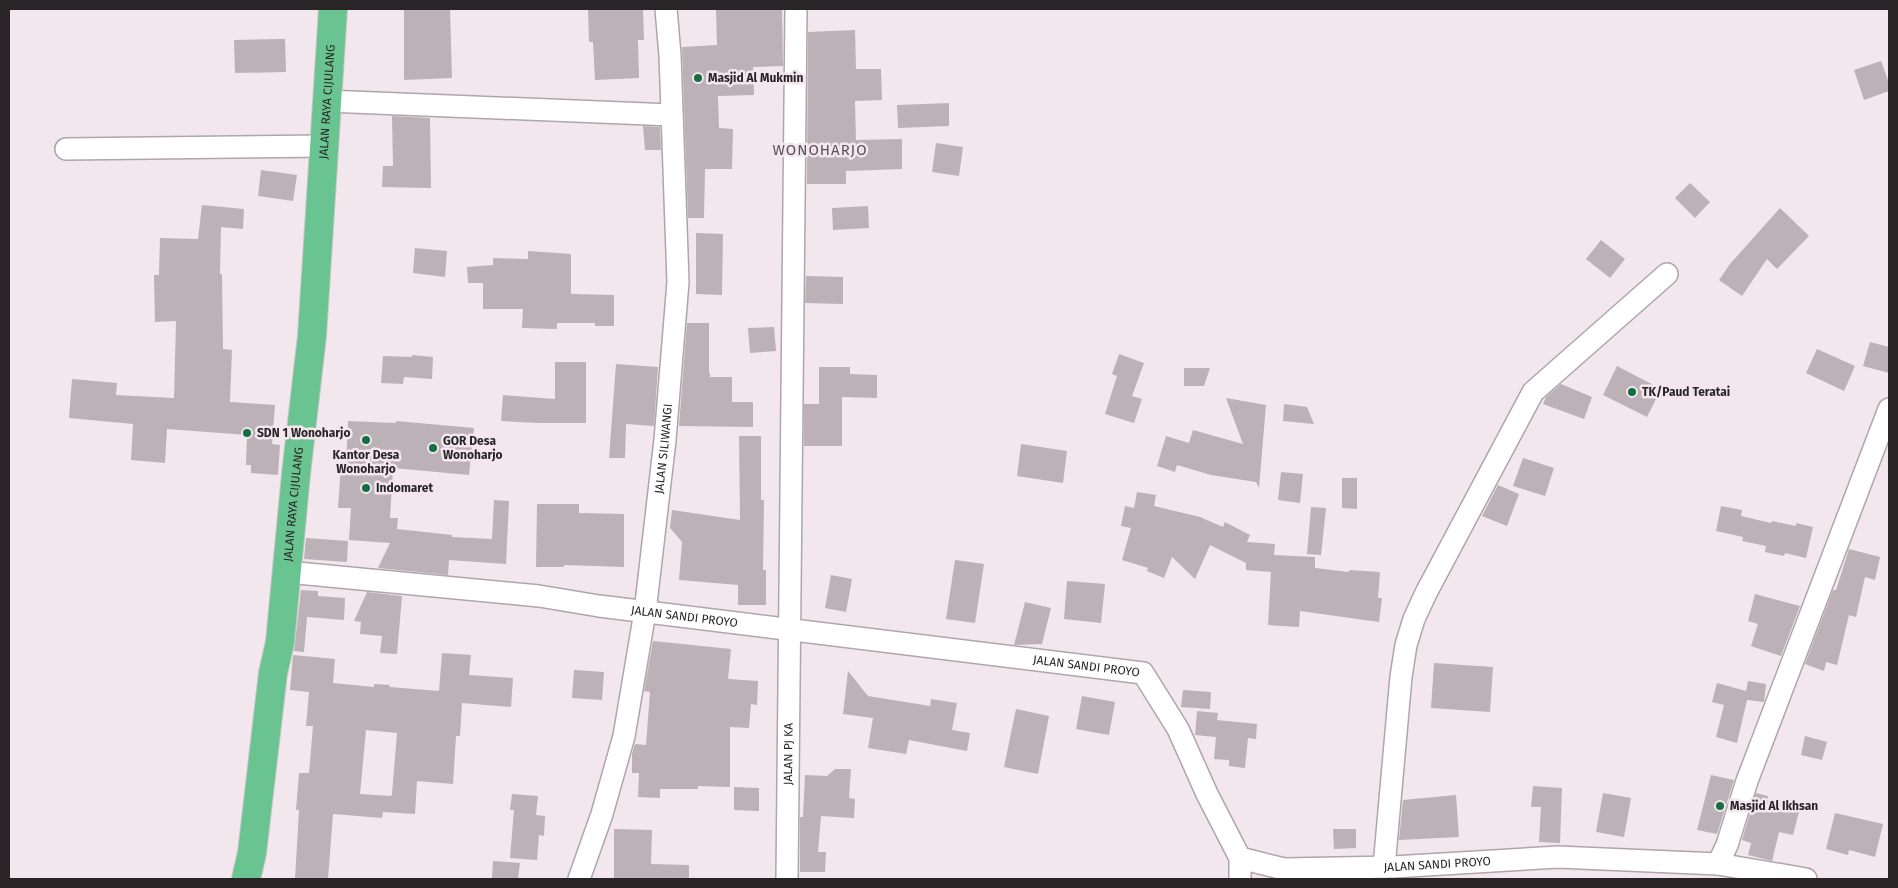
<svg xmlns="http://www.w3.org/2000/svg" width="1898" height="888" viewBox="0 0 1898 888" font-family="'Fira Sans',sans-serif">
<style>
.building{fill:#bbb1b7;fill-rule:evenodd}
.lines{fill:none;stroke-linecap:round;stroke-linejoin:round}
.minor-casing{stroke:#afa5aa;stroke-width:24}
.trunk-casing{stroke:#c7c6c7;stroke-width:30}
.minor{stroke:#fff;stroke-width:21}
.trunk{stroke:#6ac492;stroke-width:28}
.poi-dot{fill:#166f43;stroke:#f2e7ed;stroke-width:2}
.labels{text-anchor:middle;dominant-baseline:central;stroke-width:5;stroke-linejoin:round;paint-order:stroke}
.poi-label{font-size:12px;font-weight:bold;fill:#292527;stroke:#f2e7ed;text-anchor:start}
.street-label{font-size:12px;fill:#292527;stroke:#f2e7ed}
.quarter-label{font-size:15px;letter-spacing:1px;fill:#5d5459;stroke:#f2e7ed}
</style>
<rect width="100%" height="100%" fill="#f2e7ed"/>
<g class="building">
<polygon points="404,9 450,9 452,78 404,80"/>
<polygon points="588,9 643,9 644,40 638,40 639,78 595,80 593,42 589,42"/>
<polygon points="716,9 782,9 783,66 753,67 754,95 718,96 719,128 733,129 732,169 705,169 704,218 688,218 682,47 717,45"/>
<polygon points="855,30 856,69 881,69 882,100 855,101 856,140 902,139 902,169 846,171 846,184 807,184 808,32"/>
<polygon points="285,39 286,72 235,73 234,40"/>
<polygon points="1881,61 1889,83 1889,91 1864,100 1854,70"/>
<polygon points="949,103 949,126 898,128 897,105"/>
<polygon points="392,116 430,118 431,188 382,187 383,166 393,166"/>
<polygon points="643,126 660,127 661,150 645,150"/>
<polygon points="936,143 963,147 959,176 932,172"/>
<polygon points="261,170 297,175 293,201 258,196"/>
<polygon points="1690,183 1710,202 1695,218 1675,198"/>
<polygon points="202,205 244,209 243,229 221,227 220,274 222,274 223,349 232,350 230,402 275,405 272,444 280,445 278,475 251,473 251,465 246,465 247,435 167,429 165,463 131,460 133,424 69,418 72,379 117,383 116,395 174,398 176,321 155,322 154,275 159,275 160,238 198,239"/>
<polygon points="868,206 869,228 833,230 832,208"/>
<polygon points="1780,208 1809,236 1777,269 1767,259 1742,296 1719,280 1730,264"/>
<polygon points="696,233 723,234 722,295 696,294"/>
<polygon points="1601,240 1625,259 1610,278 1586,259"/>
<polygon points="415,248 447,251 445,277 413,273"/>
<polygon points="528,251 571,254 571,294 614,295 614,326 595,326 595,323 557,323 557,329 522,328 523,309 483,309 483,283 468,283 467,267 493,265 493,258 528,259"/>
<polygon points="806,276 843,277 843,304 805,303"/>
<polygon points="687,323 709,323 709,373 710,373 710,377 732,377 732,402 753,402 753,427 679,426"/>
<polygon points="774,327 776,351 750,353 748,328"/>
<polygon points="1870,342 1889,347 1889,373 1863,366"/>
<polygon points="1817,349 1855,366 1844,391 1806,373"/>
<polygon points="1119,354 1144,363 1132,396 1142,399 1134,423 1105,414 1117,376 1112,374"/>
<polygon points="412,355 433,357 432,379 404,377 403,384 381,383 383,356 412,357"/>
<polygon points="555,362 586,362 586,423 538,423 501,421 503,395 555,399"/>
<polygon points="616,364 658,367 654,426 626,424 625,458 609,458"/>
<polygon points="1617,366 1661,389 1647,417 1603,395"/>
<polygon points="819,367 850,367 850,374 877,375 877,398 842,397 842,446 804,446 804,404 819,404"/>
<polygon points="1184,368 1210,368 1204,386 1184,386"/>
<polygon points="1561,384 1592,397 1584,419 1543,404 1546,397"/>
<polygon points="1226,398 1266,405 1259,488 1256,482 1211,475 1177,465 1175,472 1157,466 1166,436 1189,443 1193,430 1243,444"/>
<polygon points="1284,404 1307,407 1314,424 1283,421"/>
<polygon points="348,421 396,423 396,421 474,428 469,475 393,468 390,518 398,518 397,529 452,535 452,537 492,539 494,500 509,501 506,564 449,560 448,575 378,568 390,543 349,540 351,508 338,508 341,466 346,466"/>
<polygon points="739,436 761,436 761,500 764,500 763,570 766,570 766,605 738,605 738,585 679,580 682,542 670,528 672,510 740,520"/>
<polygon points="1021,444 1067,451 1063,483 1017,476"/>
<polygon points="1523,458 1554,468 1545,496 1513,486"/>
<polygon points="1281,472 1303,474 1300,503 1278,500"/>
<polygon points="1342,478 1357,478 1357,509 1342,508"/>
<polygon points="1498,485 1519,494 1507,526 1482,516"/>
<polygon points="1137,492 1156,495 1154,506 1200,517 1223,527 1225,522 1250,535 1247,542 1275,544 1274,555 1315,557 1315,568 1349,572 1349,570 1380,572 1378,598 1382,598 1379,622 1300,611 1299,627 1268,625 1271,572 1246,570 1246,563 1210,545 1195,579 1172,557 1164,578 1147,571 1148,568 1122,560 1131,528 1121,526 1125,506 1134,508"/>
<polygon points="537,504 579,504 579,513 624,514 624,567 564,565 564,567 536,567"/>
<polygon points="1721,506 1742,510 1741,516 1771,523 1772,521 1796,526 1796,523 1813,527 1806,558 1785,553 1784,556 1765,552 1766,546 1742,541 1743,537 1716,531"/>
<polygon points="1311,507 1326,508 1321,555 1307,554"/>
<polygon points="306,538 348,541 347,562 304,559"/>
<polygon points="1849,549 1880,557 1875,580 1865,577 1856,617 1849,615 1837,665 1826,662 1824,671 1805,664 1833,590 1836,590"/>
<polygon points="955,560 984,564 975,623 946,619"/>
<polygon points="831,575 852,579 846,612 825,608"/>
<polygon points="1067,581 1105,584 1101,623 1064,619"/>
<polygon points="301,590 318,591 318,596 345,598 344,620 307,617 304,652 294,651"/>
<polygon points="367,592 402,596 397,654 380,653 382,636 360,634 361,622 354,621"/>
<polygon points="1755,594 1800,606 1781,656 1751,646 1758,624 1748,621"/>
<polygon points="1025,602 1051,608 1042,644 1014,645"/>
<polygon points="653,641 731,649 728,679 758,681 757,705 751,704 749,728 730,727 730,787 698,786 698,789 660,789 660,798 638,797 639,773 632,773 632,754 635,744 646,745 650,692 644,691"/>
<path d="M442 653 471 655 469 675 513 678 511 707 462 703 460 736H456L453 784 417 781 415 814 383 812 382 818 333 814 328 879H295L299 810H296L299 773H309L313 726H306L309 692 290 690 293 655 335 659 333 683 374 687V684L390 685 389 687 439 691ZM366 730 397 733 392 794 391 796 360 794Z"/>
<polygon points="1434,663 1493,667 1490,712 1431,708"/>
<polygon points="574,670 604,672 602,700 572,698"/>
<polygon points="848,671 868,696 930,706 931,699 957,703 952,730 970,733 967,751 909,740 906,754 868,748 873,718 843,714"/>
<polygon points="1748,681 1766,684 1764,702 1747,700 1737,743 1716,737 1724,705 1712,702 1717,683 1746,691"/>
<polygon points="1183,690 1211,692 1210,709 1181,707"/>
<polygon points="1082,696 1115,702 1109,735 1076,729"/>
<polygon points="1016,709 1049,716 1038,774 1004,767"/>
<polygon points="1197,711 1218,713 1217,720 1257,724 1256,739 1248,738 1245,768 1229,766 1229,760 1214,759 1216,737 1195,735"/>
<polygon points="1805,736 1827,742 1822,760 1801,755"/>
<polygon points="835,769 851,769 849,798 855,799 854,818 821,816 818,852 826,852 825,872 800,872 800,817 803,817 805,775 827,776"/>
<polygon points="1711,775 1734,780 1717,834 1697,830"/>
<polygon points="1533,786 1562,788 1560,843 1539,842 1541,807 1531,807"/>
<polygon points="734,787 759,788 759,811 734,810"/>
<polygon points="1603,793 1631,798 1624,837 1596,832"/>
<polygon points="1756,793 1768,796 1767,800 1800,808 1793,835 1779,832 1772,861 1748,855 1751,843 1742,840"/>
<polygon points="512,794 538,796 536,815 545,816 544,836 539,835 537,860 510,858 514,810 510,810"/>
<polygon points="1456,795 1459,837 1399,840 1403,800"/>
<polygon points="1835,813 1883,824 1875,857 1849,850 1848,855 1826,849"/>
<polygon points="614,829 652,830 651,864 689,865 689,879 614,879"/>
<polygon points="1333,829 1356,829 1356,848 1334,849"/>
<polygon points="493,861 520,863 518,879 492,878"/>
</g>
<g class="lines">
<g class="minor-casing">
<g id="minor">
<polyline points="327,101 672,115"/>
<polyline points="66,149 325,146"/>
<path id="s1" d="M287 572 539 596 599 606 1143 673 1178 729 1207 794 1240 858 1284 869 1393 867 1558 857 1718 864 1806 879"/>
<polyline points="1240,858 1240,879"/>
<polyline points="1718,864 1727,845 1747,781 1889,409"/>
<polyline points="1384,867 1401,677 1406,645 1414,619 1426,593 1533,392 1667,274"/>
<path id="s2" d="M579 879 602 814 624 736 645 612 665 440 678 282 670 55 666 9"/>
<path id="s3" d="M787 879 796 9"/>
</g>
</g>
<g class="trunk-casing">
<g id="trunk">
<path id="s4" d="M246 879 252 853 273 673 280 642 296 474 312 336 333 9"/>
</g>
</g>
<use href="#minor" class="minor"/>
<use href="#trunk" class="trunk"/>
</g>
<g class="poi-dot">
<circle cx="698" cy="78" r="5"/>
<circle cx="1632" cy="392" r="5"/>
<circle cx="247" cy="433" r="5"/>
<circle cx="366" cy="440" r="5"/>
<circle cx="433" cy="448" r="5"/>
<circle cx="366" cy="488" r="5"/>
<circle cx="1720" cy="806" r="5"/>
</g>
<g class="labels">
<g class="poi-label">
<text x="708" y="78">Masjid Al Mukmin</text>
<text x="1642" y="392">TK/Paud Teratai</text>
<text x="257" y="433">SDN 1 Wonoharjo</text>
<text x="443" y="441">GOR Desa<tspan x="443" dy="14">Wonoharjo</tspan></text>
<text x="366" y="455" text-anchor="middle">Kantor Desa<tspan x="366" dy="14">Wonoharjo</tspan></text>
<text x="376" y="488">Indomaret</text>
<text x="1730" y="806">Masjid Al Ikhsan</text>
</g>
<g class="street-label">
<text stroke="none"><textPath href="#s4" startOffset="782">JALAN RAYA CIJULANG</textPath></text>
<text stroke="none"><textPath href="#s2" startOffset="440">JALAN SILIWANGI</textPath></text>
<text stroke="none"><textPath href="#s4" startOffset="378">JALAN RAYA CIJULANG</textPath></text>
<text stroke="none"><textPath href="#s1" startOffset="400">JALAN SANDI PROYO</textPath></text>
<text stroke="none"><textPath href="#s1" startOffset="805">JALAN SANDI PROYO</textPath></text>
<text stroke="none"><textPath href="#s3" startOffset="125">JALAN PJ KA</textPath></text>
<text stroke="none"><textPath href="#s1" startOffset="1270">JALAN SANDI PROYO</textPath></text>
</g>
<g class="quarter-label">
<text x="820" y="150">WONOHARJO</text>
</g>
</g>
<rect width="1898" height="888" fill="none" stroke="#292527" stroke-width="20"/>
</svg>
